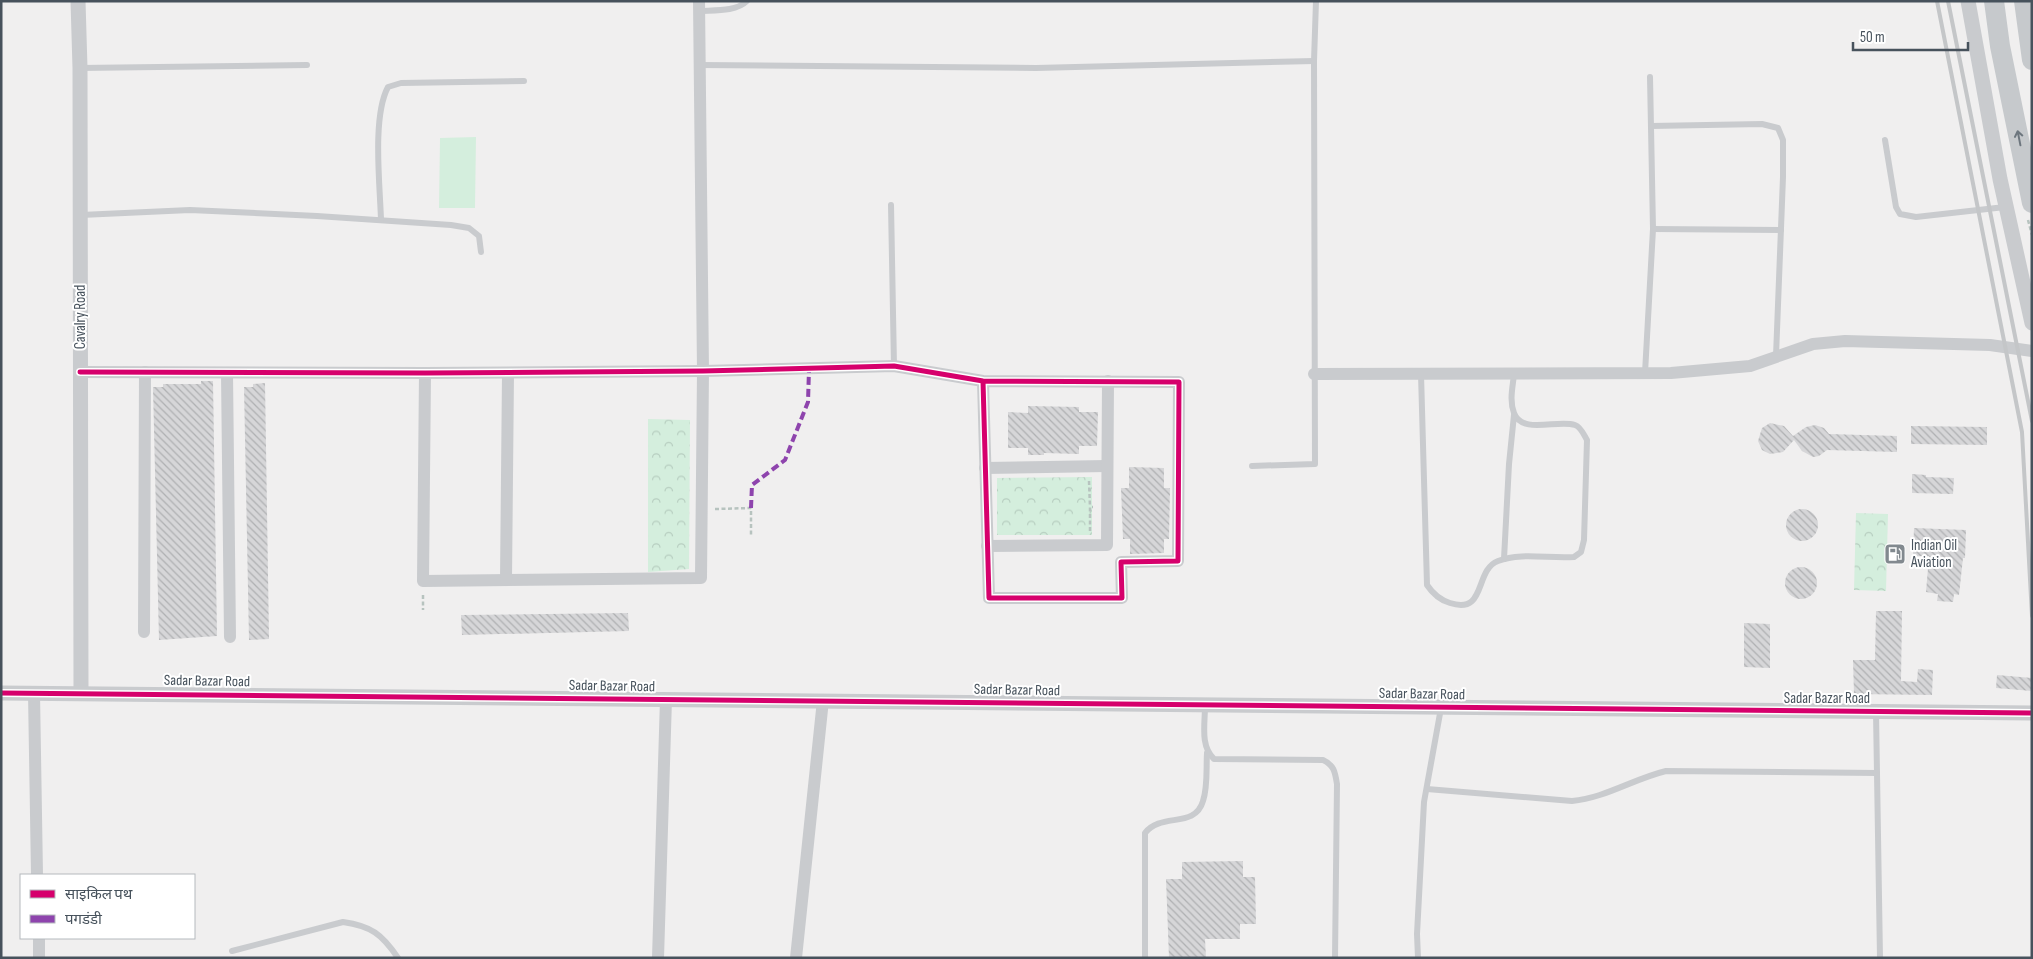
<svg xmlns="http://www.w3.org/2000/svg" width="2033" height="959" viewBox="0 0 2033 959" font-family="'Sofia Sans Condensed','Noto Sans Devanagari',sans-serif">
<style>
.park{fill:url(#park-crowns)}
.garden{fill:#d4eedd}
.building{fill:url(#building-back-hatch)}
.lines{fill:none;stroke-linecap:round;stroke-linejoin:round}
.path{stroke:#b7c3bf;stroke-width:2.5;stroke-dasharray:4 2.5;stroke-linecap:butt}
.service{stroke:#c9cbce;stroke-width:6}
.minor{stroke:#c9cbce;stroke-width:12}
.tertiary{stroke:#c9cbce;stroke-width:15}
.primary{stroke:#c6c9cc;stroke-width:20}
.rail{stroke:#c4c6c8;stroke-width:4}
.quiet{stroke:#8e44ad;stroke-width:4;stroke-dasharray:8 4;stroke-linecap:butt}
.cycleway-casing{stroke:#fff;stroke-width:8}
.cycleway{stroke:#d6006c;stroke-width:5}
.oneway{stroke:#6d767e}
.labels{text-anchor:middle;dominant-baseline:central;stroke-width:4;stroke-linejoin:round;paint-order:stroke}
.street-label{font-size:15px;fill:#47525c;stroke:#fff}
.poi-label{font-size:15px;fill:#47525c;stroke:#fff;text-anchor:start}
</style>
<defs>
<pattern id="park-crowns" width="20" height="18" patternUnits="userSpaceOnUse" patternTransform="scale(1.25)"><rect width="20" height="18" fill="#d4eedd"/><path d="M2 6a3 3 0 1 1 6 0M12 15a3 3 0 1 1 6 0" fill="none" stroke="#b7cec0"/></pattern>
<pattern id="building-back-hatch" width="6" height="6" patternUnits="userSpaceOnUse" patternTransform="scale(1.25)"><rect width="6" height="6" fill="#d6d6d8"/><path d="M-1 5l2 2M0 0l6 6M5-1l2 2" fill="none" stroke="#afb0b2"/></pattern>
</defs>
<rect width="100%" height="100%" fill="#f0efef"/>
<g class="park">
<polygon points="648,419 690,420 689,569 648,572"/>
<polygon points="1092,477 1092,535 997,535 997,478"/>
<polygon points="1856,513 1888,514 1886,591 1854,590"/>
</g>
<polygon class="garden" points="476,137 475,208 439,208 440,138"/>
<g class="building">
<polygon points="201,381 213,381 217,636 159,640 153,387 163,387 163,384 201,384"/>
<polygon points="265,383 269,639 249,640 244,387 253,387 253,384"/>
<polygon points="1028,406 1079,407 1079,412 1098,412 1097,446 1079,446 1079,454 1044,453 1044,455 1028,455 1028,448 1008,448 1008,412 1028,413"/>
<polygon points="1770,423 1784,426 1793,436 1806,427 1815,425 1824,428 1829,434 1897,436 1897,452 1827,450 1819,456 1813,457 1802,451 1794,440 1783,452 1770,454 1762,450 1758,441 1762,428"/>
<polygon points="1911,426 1987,427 1987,445 1911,444"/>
<polygon points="1129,467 1164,468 1164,488 1170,488 1169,539 1164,539 1164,553 1130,554 1130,539 1123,539 1121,488 1129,488"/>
<polygon points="1912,474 1926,475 1926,477 1954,478 1953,494 1912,493"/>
<circle cx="1802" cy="525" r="16"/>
<polygon points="1914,528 1966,530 1965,558 1963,558 1959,595 1954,594 1953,602 1937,601 1938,594 1926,592 1929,556 1913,556"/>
<circle cx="1801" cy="583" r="16"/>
<polygon points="1876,611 1902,611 1901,681 1917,682 1918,669 1933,670 1932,695 1854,694 1853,660 1875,660"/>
<polygon points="628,613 629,631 462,635 461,615"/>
<polygon points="1744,623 1770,624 1770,668 1744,667"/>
<polygon points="1997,675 2032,678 2032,691 1996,688"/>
<polygon points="1243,861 1243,877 1255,877 1256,924 1240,924 1240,939 1205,939 1206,958 1169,958 1166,879 1182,879 1182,862"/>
</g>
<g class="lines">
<g class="path">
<polyline points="2028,220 2032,235"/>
<polyline points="1089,481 1090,507"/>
<polyline points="715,509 751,508 751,536"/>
<polyline points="1090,531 1090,507 1093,507"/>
<polyline points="423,595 423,610"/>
</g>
<g class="service">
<path d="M699 11C714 10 736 12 747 1"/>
<polyline points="699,65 1036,68 1314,61"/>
<polyline points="80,68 307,65"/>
<polyline points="1651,126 1762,124 1778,128 1783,140 1783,177 1776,356"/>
<polyline points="1885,140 1896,207 1900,214 1916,217 2005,207"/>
<polyline points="891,205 894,366"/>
<polyline points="81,215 190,210 317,216 451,225 469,228 479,236 481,252"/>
<path d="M381 220C380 185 372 117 388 87L401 83 524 81"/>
<polyline points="1653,229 1781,230"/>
<polyline points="1645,373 1653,229 1650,77"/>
<path d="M1421 374 1427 585C1433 594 1440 600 1450 603 1487 615 1474 570 1498 561 1521 552 1550 559 1574 557L1581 552 1584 540 1587 440C1584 435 1581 427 1575 425 1558 419 1522 435 1514 413 1509 400 1513 386 1514 374"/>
<polyline points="1252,466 1315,464 1314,61 1316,1"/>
<polyline points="1504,559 1509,464 1514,415"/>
<path d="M1205 706C1205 724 1200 746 1214 759L1323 760C1334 765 1335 772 1337 784L1335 958"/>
<polyline points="1876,712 1880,958"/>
<path d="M1427 789 1572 801C1605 798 1633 779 1666 771L1877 773"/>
<path d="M232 951 343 922C371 926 382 934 398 958"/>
<path d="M1145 958V833C1161 812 1195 829 1203 801 1208 786 1206 768 1207 753"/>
<polyline points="1418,958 1417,934 1424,802 1441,708"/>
</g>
<g class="minor">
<polyline points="80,372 425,373 703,371 894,366 983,381 1179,382 1178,561 1121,562 1122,598 989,598 983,381"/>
<polyline points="227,373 230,637"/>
<polyline points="425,373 423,581 701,578 703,371 699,1"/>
<polyline points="1314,374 1671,373 1750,366 1813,344 1845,341 1990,345 2032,351"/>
<polyline points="985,468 1107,466"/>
<polyline points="987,546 1107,545 1108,381"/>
<polyline points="506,580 508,373"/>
<polyline points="144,632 145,372"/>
<polyline points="34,693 37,875"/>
<polyline points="39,938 39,958"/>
<polyline points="658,958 666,699"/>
<polyline points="796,958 823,700"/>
</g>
<g class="tertiary">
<polyline points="78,1 80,68 81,692"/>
<polyline points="1968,1 2000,179 2032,323"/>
<polyline points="1,693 2032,713"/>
</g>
<g class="primary">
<polyline points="1994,1 2000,46 2032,203"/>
<polyline points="2024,1 2032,60"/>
</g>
<g class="rail">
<polyline points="1937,1 2022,432 2032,616"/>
<polyline points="1948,1 2032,421"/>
</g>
<polyline class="quiet" points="751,508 752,485 785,460 808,402 809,369"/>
<g class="cycleway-casing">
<g id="cycleway">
<polyline points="80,372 425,373 703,371 894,366 983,381 1179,382 1178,561 1121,562 1122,598 989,598 983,381"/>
<polyline points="1,693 2032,713"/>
</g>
</g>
<use href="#cycleway" class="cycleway"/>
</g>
<defs><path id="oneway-shaft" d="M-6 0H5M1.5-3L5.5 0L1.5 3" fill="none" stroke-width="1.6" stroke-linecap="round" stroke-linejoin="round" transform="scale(1.25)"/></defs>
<use class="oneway" href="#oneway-shaft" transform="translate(2019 138) rotate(-101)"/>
<defs>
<g id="fuel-square" transform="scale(1.125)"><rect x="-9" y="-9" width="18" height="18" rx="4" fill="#82898f" stroke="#fff"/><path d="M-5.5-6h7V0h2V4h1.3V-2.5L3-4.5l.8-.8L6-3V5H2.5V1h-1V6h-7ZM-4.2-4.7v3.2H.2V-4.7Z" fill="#fff"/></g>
</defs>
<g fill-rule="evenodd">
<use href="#fuel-square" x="1895" y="554"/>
</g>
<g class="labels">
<g class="street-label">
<text transform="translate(80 317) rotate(-90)">Cavalry Road</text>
<text transform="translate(207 681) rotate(1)">Sadar Bazar Road</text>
<text transform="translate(612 686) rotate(1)">Sadar Bazar Road</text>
<text transform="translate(1017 690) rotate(1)">Sadar Bazar Road</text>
<text transform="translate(1422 694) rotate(1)">Sadar Bazar Road</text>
<text x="1827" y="698">Sadar Bazar Road</text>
</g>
<g class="poi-label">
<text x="1911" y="545">Indian Oil<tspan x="1911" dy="17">Aviation</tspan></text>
</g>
</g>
<rect width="2033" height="959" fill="none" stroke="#47525c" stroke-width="5"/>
<rect x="20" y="874" width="175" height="65" fill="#ffffff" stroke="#b5babe"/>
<rect x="30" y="890" width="25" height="8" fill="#d6006c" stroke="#b5babe"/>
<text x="65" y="899" font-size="15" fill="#47525c">साइकिल पथ</text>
<rect x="30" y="915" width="25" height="8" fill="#8e44ad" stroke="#b5babe"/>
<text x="65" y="924" font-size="15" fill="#47525c">पगडंडी</text>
<path d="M1853 42v8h115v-8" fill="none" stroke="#47525c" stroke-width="2.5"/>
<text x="1860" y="42" font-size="15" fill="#47525c" stroke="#ffffff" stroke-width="4" paint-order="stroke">50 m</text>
</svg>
